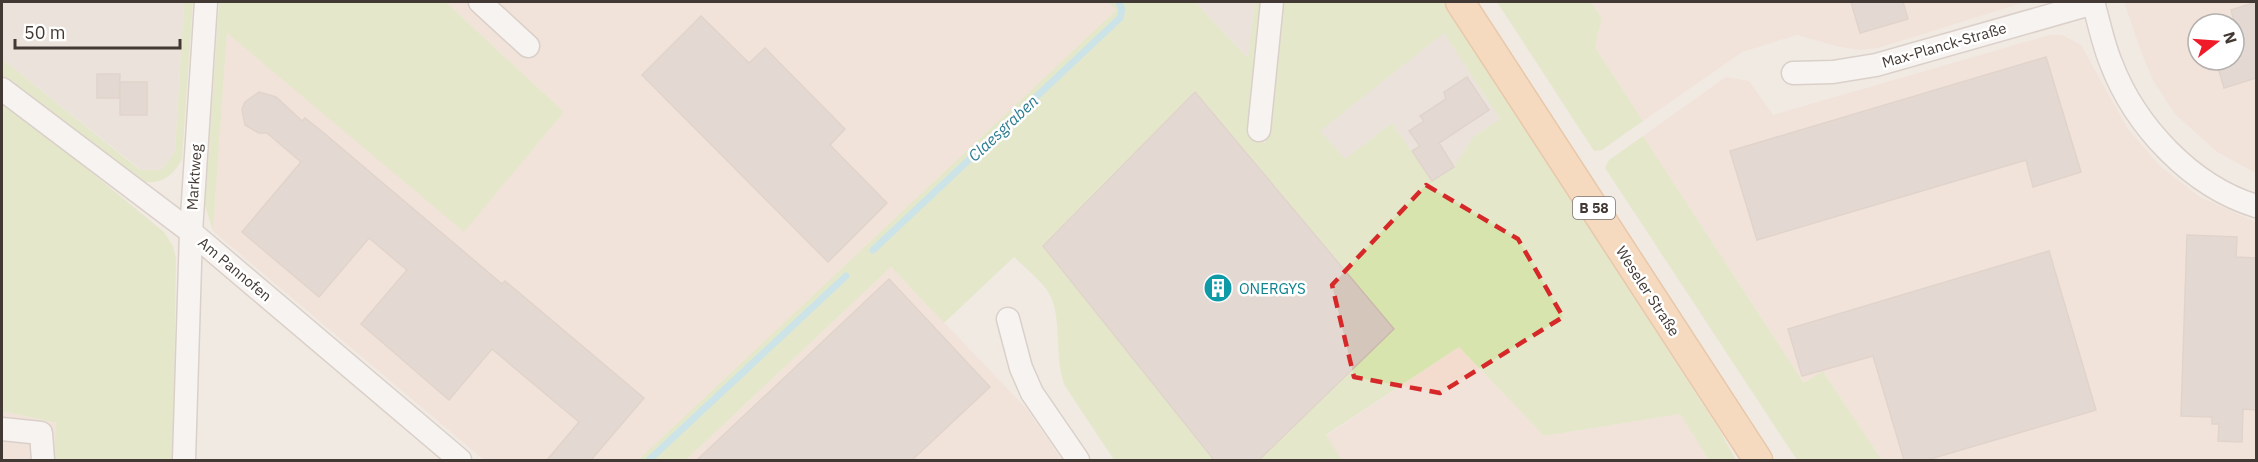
<svg xmlns="http://www.w3.org/2000/svg" width="2258" height="462" viewBox="0 0 2258 462" font-family="'IBM Plex Sans',sans-serif">
<style>
.residential{fill:#e4dad1}
.commercial{fill:#f3dbce;fill-rule:evenodd}
.green{fill:#d7e4ad;fill-rule:evenodd}
.lines{fill:none;stroke-linecap:round;stroke-linejoin:round}
.stream{stroke:#a1ddec;stroke-width:7}
.building{fill:#d5c6bc;stroke:#ccb9ad;stroke-width:1.5}
.minor-casing{stroke:#beb2a9;stroke-width:25}
.major-casing{stroke:#de9f64;stroke-width:31}
.minor{stroke:#fff;stroke-width:22}
.major{stroke:#fac793;stroke-width:28}
.marked{fill:none;stroke:#d62828;stroke-width:4.5;stroke-dasharray:12 8;stroke-linejoin:round}
.labels{text-anchor:middle;dominant-baseline:central;stroke-width:5;stroke-linejoin:round;paint-order:stroke}
.shield{fill:#fff;stroke:#7b7471;stroke-width:1.5}
.shield-label{font-size:14px;font-weight:bold;fill:#423934}
.street-label{font-size:15px;fill:#423934;stroke:#fff}
.culture-label{font-size:15px;fill:#0d838f;stroke:#fff;text-anchor:start}
.water-label{font-size:16px;font-style:italic;fill:#2d7d91;stroke:#fff}
</style>
<rect width="100%" height="100%" fill="#f1eae3"/>
<g class="residential">
<polygon points="2,2 184,2 175,151 162,170 141,170 2,59"/>
<polygon points="1195,2 1255,2 1249,59"/>
<polygon points="1444,32 1500,119 1474,137 1454,167 1432,181 1392,123 1345,160 1319,131"/>
</g>
<g class="commercial">
<polygon points="446,2 1108,2 1116,10 638,460 484,460 213,231 227,32 464,231 564,112"/>
<polygon points="1591,2 2025,2 1878,48 1860,50 1840,47 1797,35 1742,52 1643,121 1595,47 1602,18"/>
<path d="M2124 2H2256V173L2217 152 2175 114 2153 80 2142 54ZM2198 24H2234V60H2198Z"/>
<polygon points="2050,35 2062,35 2081,45 2128,129 2160,166 2200,197 2256,222 2256,460 1882,460 1824,372 1805,384 1643,136 1726,77 1749,81 1773,115"/>
<polygon points="891,267 1026,408 1062,460 686,460"/>
<polygon points="1459,347 1544,436 1680,414 1709,460 1342,460 1326,436"/>
<polygon points="2,411 56,423 53,460 2,460"/>
</g>
<g class="green">
<path d="M184 2H193L182 159C169 185 149 187 125 176L2 77V59L140 170H162L175 151Z"/>
<polygon points="219,2 446,2 564,112 464,232 227,33 213,231 205,206"/>
<path d="M1108 2H1195L1248 58 1255 2H1265L1252 132 1265 143 1279 2H1444L1720 431 1736 460H1709L1680 414 1544 436 1459 347 1326 435 1342 460H1114L1065 386C1053 358 1064 315 1047 290 1038 278 1025 268 1014 257L944 323 891 267 686 460H638L1116 10ZM1444 33 1500 119 1473 137 1454 167 1432 181 1392 123 1345 159 1320 131Z"/>
<polygon points="1497,2 1591,2 1602,18 1595,47 1643,121 1602,150 1594,151"/>
<polygon points="2,99 164,232 173,246 176,258 173,460 53,460 56,423 2,411"/>
<polygon points="1643,136 1804,383 1823,371 1882,460 1797,460 1605,168 1609,160"/>
</g>
<g class="lines">
<g class="stream">
<polyline points="873,250 1120,18 1122,10 1119,2"/>
<polyline points="649,460 846,276"/>
</g>
</g>
<g class="building">
<polygon points="1851,2 1903,2 1908,19 1860,33"/>
<polygon points="2256,2 2256,78 2224,88 2216,60 2234,60 2234,21 2231,10"/>
<polygon points="701,16 749,63 765,48 845,129 830,145 887,203 828,262 642,75"/>
<polygon points="2046,57 2081,172 2033,187 2026,160 1757,240 1730,151"/>
<polygon points="97,74 120,74 119,98 97,98"/>
<polygon points="1467,77 1489,110 1439,143 1454,167 1432,181 1412,151 1420,146 1409,131 1424,121 1420,116 1446,99 1444,92"/>
<rect x="120" y="82" width="27" height="33"/>
<polygon points="259,92 276,97 302,121 305,118 325,134 502,284 505,281 644,398 591,460 547,460 579,422 492,349 449,400 361,324 407,270 369,238 319,297 242,232 301,162 267,133 259,133 245,125 242,109 245,102"/>
<polygon points="1195,92 1394,329 1259,460 1214,460 1043,246"/>
<polygon points="2187,235 2237,237 2236,257 2256,258 2256,410 2243,409 2242,442 2218,441 2219,424 2212,424 2212,417 2181,416"/>
<polygon points="2049,251 2096,410 1927,460 1904,460 1873,356 1802,376 1788,329"/>
<polygon points="889,279 990,387 912,460 697,460"/>
</g>
<g class="lines">
<g class="minor-casing">
<g id="minor">
<polyline points="480,2 528,46"/>
<path d="M2093 2C2099 22 2103 44 2111 63 2135 126 2191 186 2256 206"/>
<polyline points="1793,73 1833,72 1876,65 2094,3"/>
<polyline points="2,89 191,232 460,460"/>
<polyline points="1259,130 1272,2"/>
<polyline points="1008,319 1021,368 1032,393 1078,460"/>
<polyline points="2,429 41,433 43,460"/>
<polyline points="184,460 191,232 206,2"/>
</g>
</g>
<g class="major-casing">
<polyline id="major" points="1460,2 1758,460"/>
</g>
<use href="#minor" class="minor"/>
<use href="#major" class="major"/>
</g>
<path d="M0 0H2258V462H0ZM1426 185 1518 239 1563 317 1440 393 1354 377 1332 285Z" fill="#f1eae3" fill-opacity=".55" fill-rule="evenodd"/>
<path class="marked" d="M1426 185 1518 239 1563 317 1440 393 1354 377 1332 285Z"/>
<defs>
<g id="building-disc" transform="scale(1.5)"><circle r="9.5" fill="#0f9aa8" stroke="#fff"/><path d="M-4-6H4V6H1V3H-1V6H-4ZM-2.5-4.3h1.7v1.8h-1.7ZM.8-4.3h1.7v1.8H.8ZM-2.5-1h1.7V.8h-1.7ZM.8-1h1.7V.8H.8Z" fill="#fff"/></g>
</defs>
<g fill-rule="evenodd">
<use href="#building-disc" x="1218" y="288"/>
</g>
<g class="labels">
<rect class="shield" x="1573" y="197" width="42" height="22" rx="4.5"/>
<g class="shield-label">
<text x="1594" y="208">B 58</text>
</g>
<g class="street-label">
<text transform="translate(1944 45) rotate(-16)">Max-Planck-Straße</text>
<text transform="translate(194 177) rotate(-86)">Marktweg</text>
<text transform="translate(235 269) rotate(40)">Am Pannofen</text>
<text transform="translate(1648 291) rotate(57)">Weseler Straße</text>
</g>
<g class="culture-label">
<text x="1239" y="288">ONERGYS</text>
</g>
<g class="water-label">
<text transform="translate(1003 128) rotate(-43)">Claesgraben</text>
</g>
</g>
<rect width="2258" height="462" fill="none" stroke="#423934" stroke-width="6"/>
<g transform="translate(2216 42) rotate(73)"><circle r="28" fill="#ffffff" stroke="#b3b0ae" stroke-width="1.5"/>
<path d="M0-4.5L10 22L0 15L-10 22Z" fill="#f01a28"/>
<text y="-9" font-size="16" font-weight="bold" text-anchor="middle" fill="#423934">N</text>
</g>
<path d="M15 39v9h165v-9" fill="none" stroke="#423934" stroke-width="3"/>
<text x="24" y="39" font-size="18" fill="#423934" stroke="#ffffff" stroke-width="4.5" paint-order="stroke">50 m</text>
</svg>
